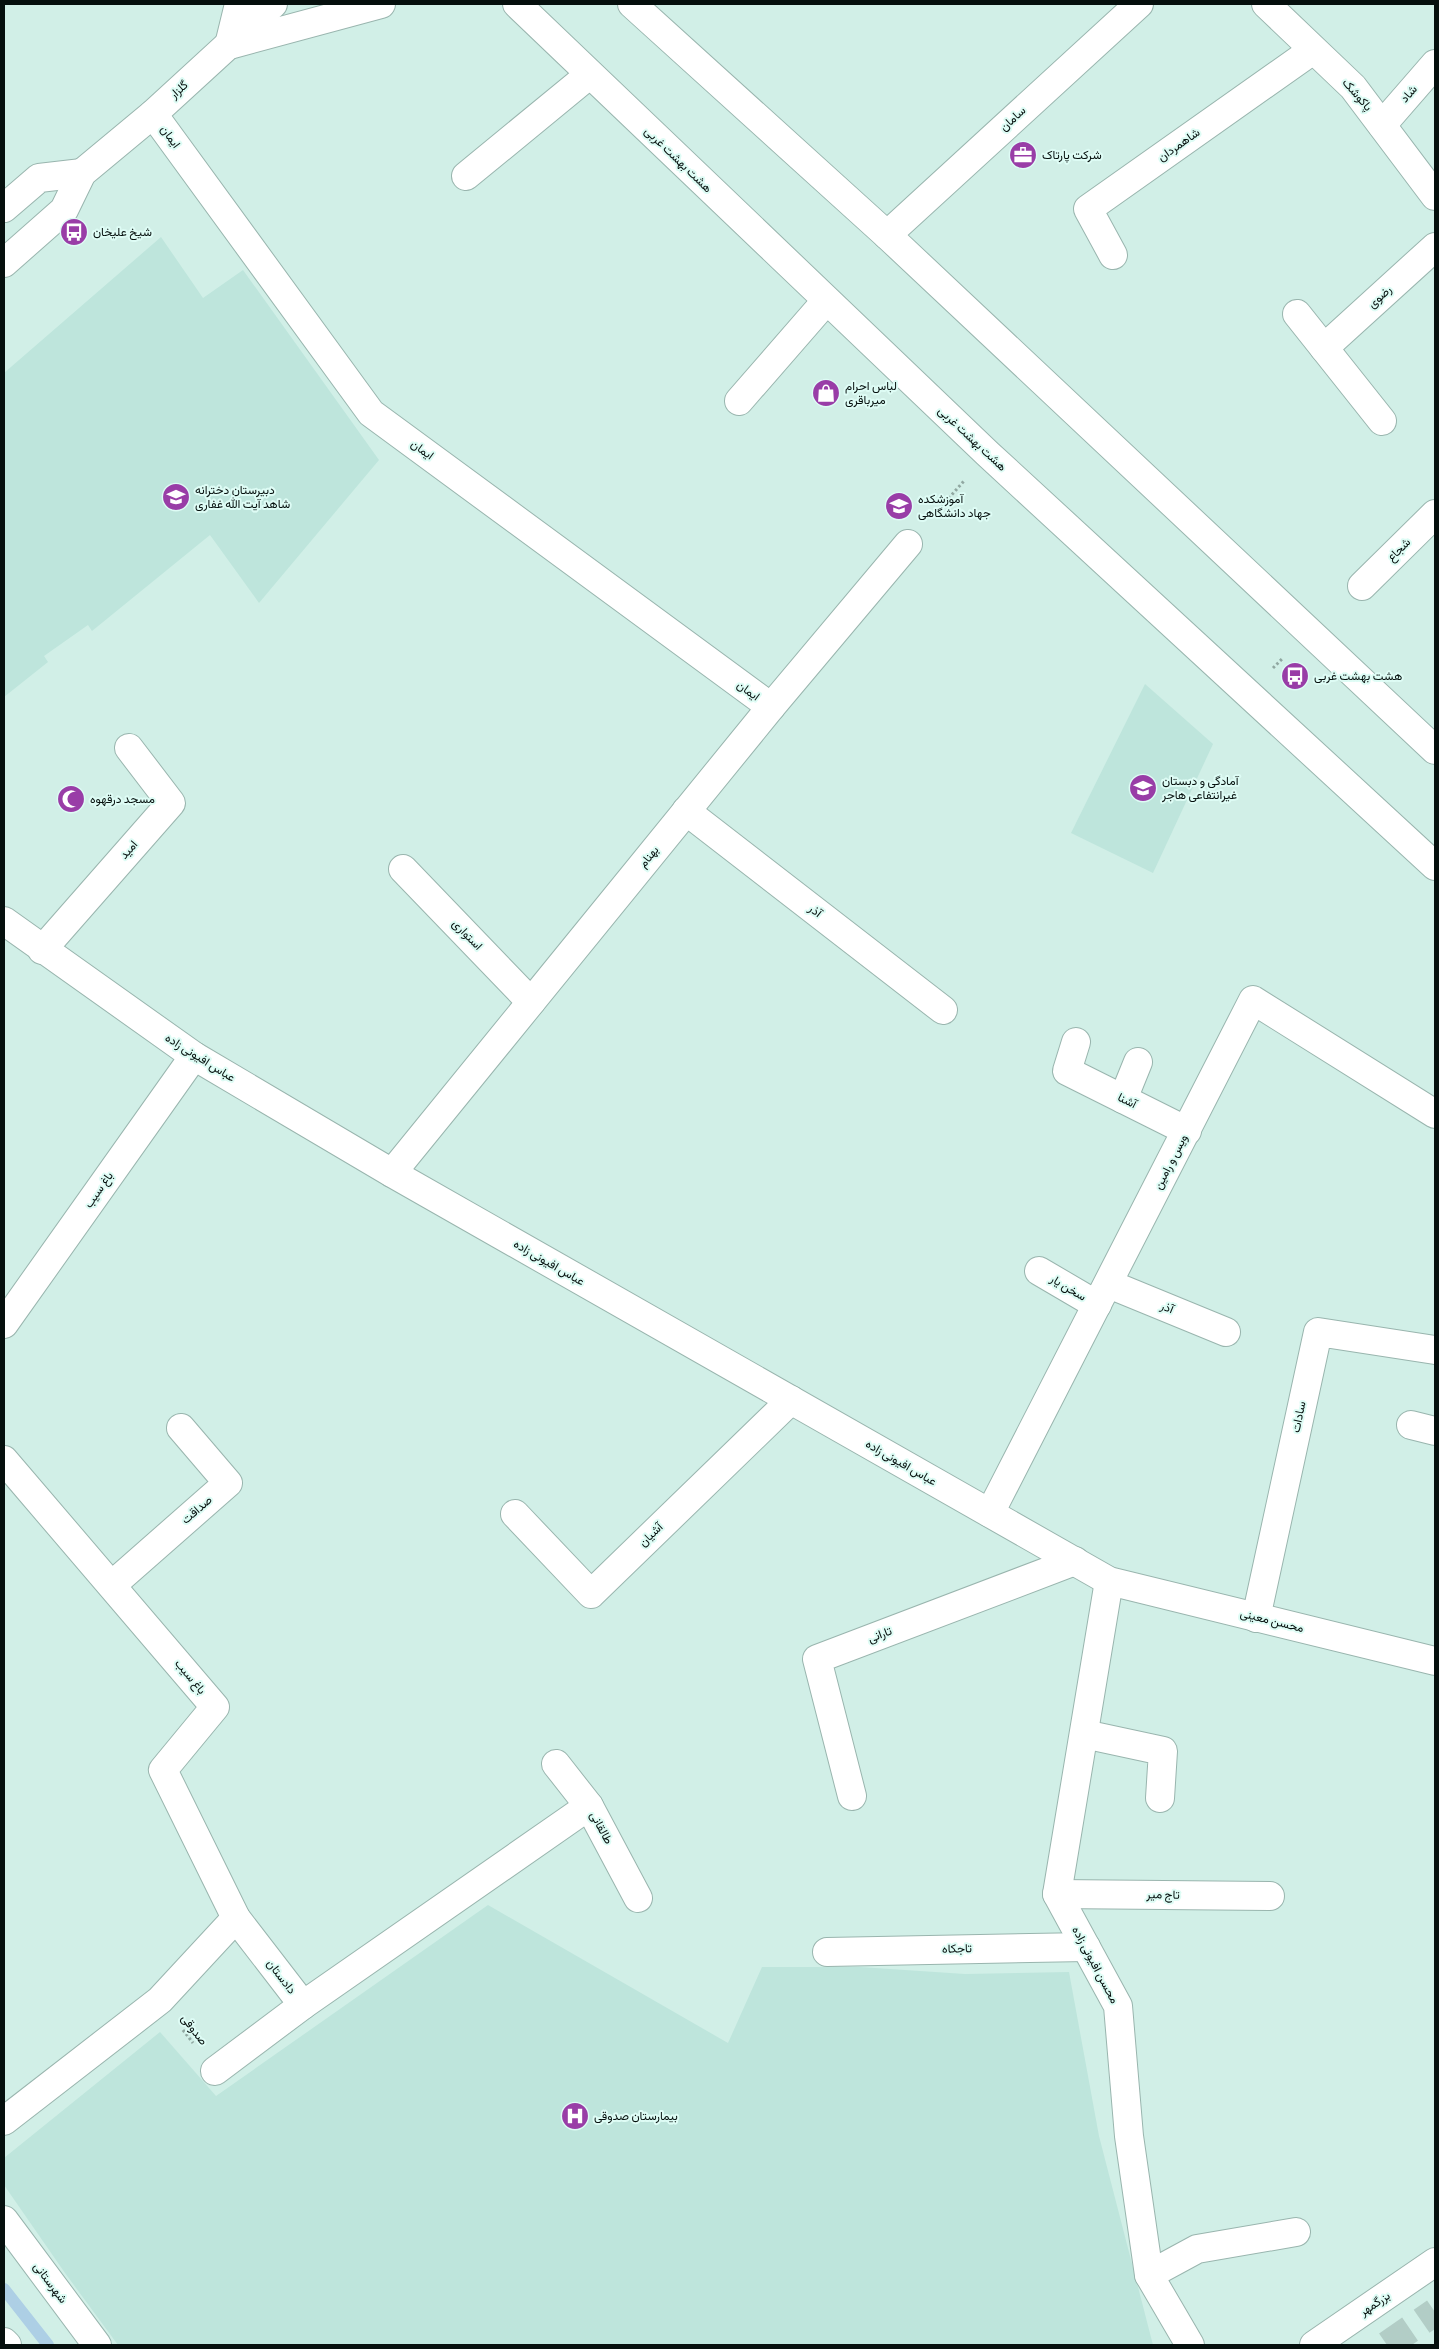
<svg xmlns="http://www.w3.org/2000/svg" width="1439" height="2349" viewBox="0 0 1439 2349" font-family="'Source Sans 3',Vazirmatn,sans-serif">
<style>
.built{fill:#bee5dc}
.lines{fill:none;stroke-linecap:round;stroke-linejoin:round}
.stream{stroke:#adcfe5;stroke-width:12}
.primary-tunnel{stroke:#b2cdc6;stroke-width:28;stroke-dasharray:28 14;stroke-linecap:butt}
.street-casing{stroke:#99b5ae;stroke-width:30}
.secondary-casing{stroke:#99b5ae;stroke-width:30}
.primary-casing{stroke:#99b5ae;stroke-width:30}
.path{stroke:#90a7a1;stroke-width:3;stroke-dasharray:2.5 2.5;stroke-linecap:butt}
.street{stroke:#fff;stroke-width:28}
.secondary{stroke:#fff;stroke-width:28}
.primary{stroke:#fff;stroke-width:28}
.labels{text-anchor:middle;dominant-baseline:central;stroke-width:4;stroke-linejoin:round;paint-order:stroke}
.street-label{font-size:12px;fill:#050f0d;stroke:#defcf5}
.poi-label{font-size:12px;fill:#050f0d;stroke:#defcf5;text-anchor:start}
</style>
<rect width="100%" height="100%" fill="#d1efe7"/>
<g class="built">
<polygon points="161,237 203,298 243,270 379,460 259,603 210,535 92,631 88,625 44,656 48,662 4,697 4,373"/>
<polygon points="1145,684 1213,744 1153,873 1071,833"/>
<polygon points="488,1905 728,2043 762,1967 860,1967 965,1974 1069,1972 1099,2136 1153,2345 118,2345 65,2273 4,2185 4,2158 160,2032 216,2096"/>
</g>
<g class="lines">
<polyline class="stream" points="4,2289 48,2345"/>
<polyline class="primary-tunnel" points="1387,2345 1435,2312"/>
<g class="street-casing">
<g id="street">
<polyline points="153,114 371,413 771,707"/>
<polyline points="1382,125 1435,64"/>
<polyline points="466,176 589,75"/>
<polyline points="887,235 1139,4"/>
<polyline points="1113,255 1088,209 1313,50"/>
<polyline points="1297,314 1382,421"/>
<polyline points="1324,348 1435,247"/>
<polyline points="739,401 826,301"/>
<polyline points="1362,586 1435,514"/>
<polyline points="686,811 943,1010"/>
<polyline points="403,869 531,1002"/>
<polyline points="4,921 194,1056 392,1173 1109,1581 1435,1661"/>
<polyline points="42,950 171,803 129,748"/>
<polyline points="1076,1042 1067,1071 1187,1131"/>
<polyline points="1123,1099 1138,1062"/>
<polyline points="392,1173 771,707 908,544"/>
<polyline points="1039,1271 1097,1305"/>
<polyline points="1109,1284 1226,1332"/>
<polyline points="4,1324 194,1056"/>
<polyline points="1411,1425 1435,1431"/>
<polyline points="4,1460 215,1707 163,1770 236,1918 303,2005 589,1806"/>
<polyline points="990,1513 1253,1000 1435,1114"/>
<polyline points="515,1514 591,1594 791,1400"/>
<polyline points="1109,1581 1057,1894 1118,2006 1129,2136 1149,2275 1190,2345"/>
<polyline points="112,1585 228,1483 181,1428"/>
<polyline points="1256,1618 1318,1332 1435,1350"/>
<polyline points="1084,1734 1163,1751 1160,1798"/>
<polyline points="556,1764 589,1806 638,1898"/>
<polyline points="852,1796 817,1659 1075,1561"/>
<polyline points="1057,1894 1270,1896"/>
<polyline points="827,1952 1086,1947"/>
<polyline points="215,2071 303,2005"/>
<polyline points="4,2121 160,2000 236,1918"/>
<polyline points="4,2220 97,2345"/>
<polyline points="1149,2275 1197,2249 1296,2232"/>
<polyline points="4,2342 7,2345"/>
</g>
</g>
<g class="secondary-casing">
<g id="secondary">
<polyline points="517,4 988,454 1435,866"/>
<polyline points="632,4 887,235 1435,750"/>
<polyline points="1266,4 1353,87 1435,196"/>
<polyline points="233,44 381,4"/>
<polyline points="229,45 239,4"/>
<polyline points="4,208 39,178 82,173"/>
<polyline points="4,263 64,210 82,173 153,114 273,4"/>
</g>
</g>
<g class="primary-casing">
<polyline id="primary" points="1314,2345 1435,2262"/>
</g>
<g class="path">
<polyline points="932,517 964,481"/>
<polyline points="1273,668 1283,658"/>
<polyline points="183,2030 193,2043"/>
</g>
<use href="#street" class="street"/>
<use href="#secondary" class="secondary"/>
<use href="#primary" class="primary"/>
</g>
<defs>
<g id="office-disc" transform="scale(1.4375)"><circle r="9.5" fill="#993da7" stroke="#defcf5"/><path d="M-6-3h4V-5.5h4V-3h4V5H-6ZM-1-4.5V-3h2v-1.5ZM-6 0V1H6V0Z" fill="#fff"/></g>
<g id="bus-disc" transform="scale(1.4375)"><circle r="9.5" fill="#993da7" stroke="#defcf5"/><path d="M-5-6H5V4H4V6H2V4H-2V6H-4V4H-5ZM-3.5-4V0h7V-4ZM-3.5 1.2v1.5H-2V1.2ZM2 1.2v1.5H3.5V1.2Z" fill="#fff"/></g>
<g id="shop-disc" transform="scale(1.4375)"><circle r="9.5" fill="#993da7" stroke="#defcf5"/><path d="M-5-2.5h2.3a2.7 3.5 0 0 1 5.4 0H5L5.5 6h-11ZM-1.5-2.5h3a1.5 2.3 0 0 0-3 0Z" fill="#fff"/></g>
<g id="school-disc" transform="scale(1.4375)"><circle r="9.5" fill="#993da7" stroke="#defcf5"/><path d="M0-5L7-2L0 1L-7-2ZM-4 1L0 2.5L4 1V4Q0 6-4 4Z" fill="#fff"/></g>
<g id="mosque-disc" transform="scale(1.4375)"><circle r="9.5" fill="#993da7" stroke="#defcf5"/><path d="M3.5-4.9A6 6 0 1 0 3.5 4.9A5 5 0 1 1 3.5-4.9Z" fill="#fff"/></g>
<g id="hospital-disc" transform="scale(1.4375)"><circle r="9.5" fill="#993da7" stroke="#defcf5"/><path d="M-5-5h3v3.5h4V-5h3V5h-3V1.5h-4V5h-3Z" fill="#fff"/></g>
</defs>
<g fill-rule="evenodd">
<use href="#office-disc" x="1023" y="155"/>
<use href="#bus-disc" x="74" y="232"/>
<use href="#shop-disc" x="826" y="393"/>
<use href="#school-disc" x="176" y="497"/>
<use href="#school-disc" x="899" y="506"/>
<use href="#bus-disc" x="1295" y="676"/>
<use href="#school-disc" x="1143" y="788"/>
<use href="#mosque-disc" x="71" y="799"/>
<use href="#hospital-disc" x="575" y="2116"/>
</g>
<g class="labels">
<g class="street-label">
<text transform="translate(179 90) rotate(-42)">گلزار</text>
<text transform="translate(1409 94) rotate(-49)">شاد</text>
<text transform="translate(1357 95) rotate(49)">پاکوشک</text>
<text transform="translate(1013 119) rotate(-43)">سامان</text>
<text transform="translate(170 137) rotate(54)">ایمان</text>
<text transform="translate(1179 145) rotate(-35)">شاهمردان</text>
<text transform="translate(678 160) rotate(44)">هشت بهشت غربی</text>
<text transform="translate(1380 297) rotate(-42)">رضوی</text>
<text transform="translate(972 439) rotate(43)">هشت بهشت غربی</text>
<text transform="translate(422 450) rotate(36)">ایمان</text>
<text transform="translate(1399 550) rotate(-45)">شجاع</text>
<text transform="translate(748 691) rotate(36)">ایمان</text>
<text transform="translate(129 850) rotate(-49)">امید</text>
<text transform="translate(649 857) rotate(-51)">بهنام</text>
<text transform="translate(815 911) rotate(38)">آذر</text>
<text transform="translate(467 935) rotate(46)">استواری</text>
<text transform="translate(200 1058) rotate(32)">عباس افیونی زاده</text>
<text transform="translate(1127 1101) rotate(27)">آشنا</text>
<text transform="translate(1171 1162) rotate(-63)">ویس و رامین</text>
<text transform="translate(99 1190) rotate(-55)">باغ سیب</text>
<text transform="translate(549 1263) rotate(30)">عباس افیونی زاده</text>
<text transform="translate(1068 1288) rotate(31)">سخن یار</text>
<text transform="translate(1167 1308) rotate(23)">آذر</text>
<text transform="translate(1299 1417) rotate(-78)">سادات</text>
<text transform="translate(901 1463) rotate(30)">عباس افیونی زاده</text>
<text transform="translate(197 1510) rotate(-41)">صداقت</text>
<text transform="translate(651 1535) rotate(-44)">آشیان</text>
<text transform="translate(1272 1621) rotate(14)">محسن معینی</text>
<text transform="translate(880 1635) rotate(-21)">تارانی</text>
<text transform="translate(190 1677) rotate(50)">باغ سیب</text>
<text transform="translate(601 1828) rotate(62)">طالقانی</text>
<text transform="translate(1163 1895) rotate(1)">تاج میر</text>
<text transform="translate(957 1949) rotate(-1)">تاجکاه</text>
<text transform="translate(1095 1965) rotate(62)">محسن افیونی زاده</text>
<text transform="translate(281 1977) rotate(53)">دادستان</text>
<text transform="translate(194 2030) rotate(53)">صدوقی</text>
<text transform="translate(50 2283) rotate(53)">شهرستانی</text>
<text transform="translate(1375 2304) rotate(-34)">بزرگمهر</text>
</g>
<g class="poi-label">
<text x="1042" y="155">شرکت پارتاک</text>
<text x="93" y="232">شیخ علیخان</text>
<text x="845" y="386">لباس احرام<tspan x="845" dy="14">میرباقری</tspan></text>
<text x="195" y="490">دبیرستان دخترانه<tspan x="195" dy="14">شاهد آیت الله غفاری</tspan></text>
<text x="918" y="499">آموزشکده<tspan x="918" dy="14">جهاد دانشگاهی</tspan></text>
<text x="1314" y="676">هشت بهشت غربی</text>
<text x="1162" y="781">آمادگی و دبستان<tspan x="1162" dy="14">غیرانتفاعی هاجر</tspan></text>
<text x="90" y="799">مسجد درقهوه</text>
<text x="594" y="2116">بیمارستان صدوقی</text>
</g>
</g>
<rect width="1439" height="2349" fill="none" stroke="#050f0d" stroke-width="10"/>
</svg>
